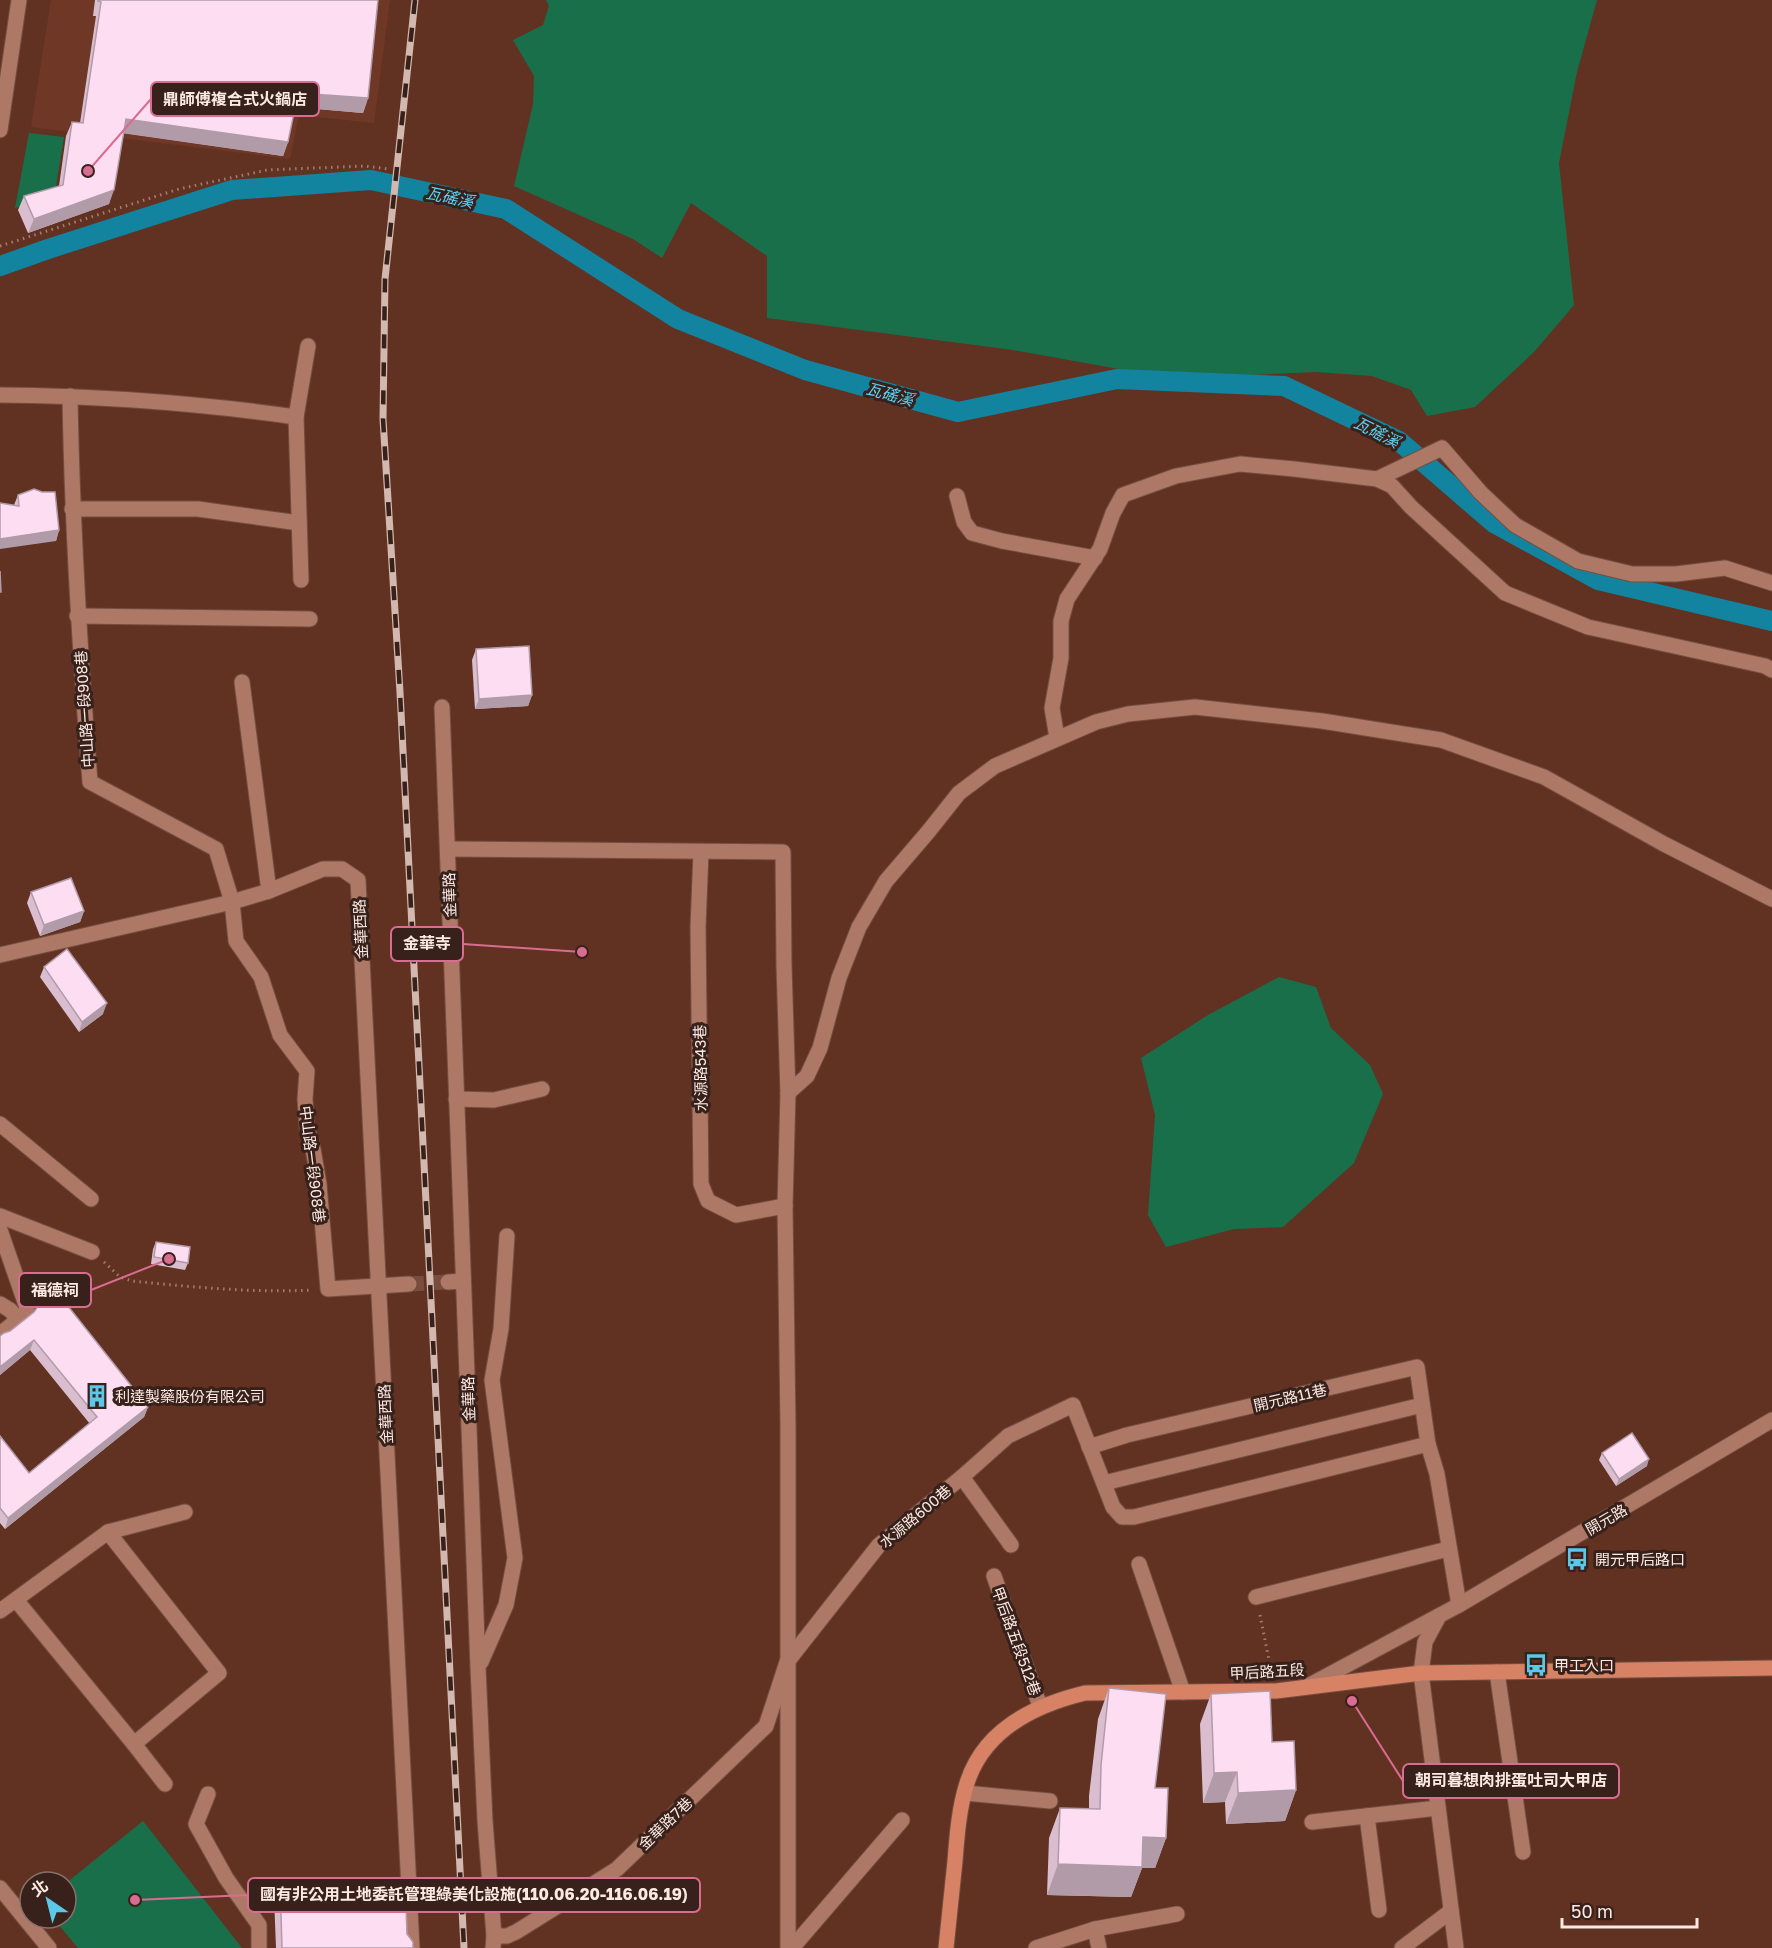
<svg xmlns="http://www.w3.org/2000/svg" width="1772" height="1948" viewBox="0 0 1772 1948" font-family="'Golos Text','Noto Sans TC',sans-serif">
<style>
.built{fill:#6f3826}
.green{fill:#196f4a}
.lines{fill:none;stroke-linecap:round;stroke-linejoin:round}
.canal{stroke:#12849f;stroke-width:20}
.minor-tunnel{stroke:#784d3f;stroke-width:15;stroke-dasharray:15 8;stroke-linecap:butt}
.minor-casing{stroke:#744e41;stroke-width:17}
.major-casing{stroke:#744e41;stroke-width:17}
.path{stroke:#a27e72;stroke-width:3;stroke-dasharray:1.5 4.5;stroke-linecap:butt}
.minor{stroke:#ae7866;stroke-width:15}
.major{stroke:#d78265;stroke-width:15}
.rail-casing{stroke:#d2b8af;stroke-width:7}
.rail{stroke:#37211a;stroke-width:4.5;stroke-dasharray:14;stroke-linecap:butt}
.wall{fill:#dabecf}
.shaded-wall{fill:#b19ba9}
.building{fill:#fdddf1;stroke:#b19ba9;stroke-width:1.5}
.labels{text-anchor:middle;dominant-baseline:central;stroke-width:6;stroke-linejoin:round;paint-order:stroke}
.street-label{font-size:15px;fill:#fce9e3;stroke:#37211a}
.poi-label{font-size:15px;fill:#fce9e3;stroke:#37211a;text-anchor:start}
.water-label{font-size:16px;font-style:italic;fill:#5bd4f6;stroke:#37211a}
.leader{fill:none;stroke:#d96c91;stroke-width:2}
.callout-dot{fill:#d96c91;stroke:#37211a;stroke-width:2}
.callout{fill:#37211a;stroke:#d96c91;stroke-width:2}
.callout-label{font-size:16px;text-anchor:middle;font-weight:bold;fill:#fce9e3}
</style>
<rect width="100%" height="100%" fill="#613222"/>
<polygon class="built" points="51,0 390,0 374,123 299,115 290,159 31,127"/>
<g class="green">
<polygon points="546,0 1597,0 1577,72 1559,163 1574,305 1534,352 1475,407 1427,416 1411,390 1372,376 1316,372 1250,375 1124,370 1013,350 767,318 767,256 691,203 662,258 633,239 514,186 533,104 534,76 513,40 543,25 549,6"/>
<polygon points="29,133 64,137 54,199 15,208"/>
<polygon points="1279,977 1316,987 1331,1028 1370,1065 1383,1094 1354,1163 1283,1227 1234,1229 1166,1247 1148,1215 1155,1115 1141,1058 1208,1015"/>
<polygon points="143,1821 242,1948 78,1948 53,1918 66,1918 66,1883"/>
</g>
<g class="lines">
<polyline class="canal" points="0,266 48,249 232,190 371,180 506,209 678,319 805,370 958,412 1117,379 1284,386 1399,441 1494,523 1598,580 1772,621"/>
<polyline class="minor-tunnel" points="409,1284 448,1282"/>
<g class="minor-casing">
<g id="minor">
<polyline points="0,130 19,0"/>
<path d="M0 395C99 396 198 403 296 417"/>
<path d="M70 396C72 525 80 653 90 782L216 849 232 902 236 941 261 977 280 1035 307 1071 305 1099 307 1127 313 1149 319 1184 328 1289 409 1284"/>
<polyline points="1377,479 1442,448 1481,493 1515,525 1578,561 1632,574 1676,574 1725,568 1772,583"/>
<polyline points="957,496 964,522 972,533 1002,541 1095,558"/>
<polyline points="72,509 198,509 299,523"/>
<polyline points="301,580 296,417 308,346"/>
<polyline points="77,616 310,619"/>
<polyline points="242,682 269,891"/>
<polyline points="442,707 478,1668 485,1821 494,1936 493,1948"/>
<polyline points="1057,738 1052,708 1061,658 1061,621 1067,599 1100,549 1113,513 1123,495 1176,476 1240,464 1294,469 1377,479 1392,486 1411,507 1505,593 1588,627 1765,666 1772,670"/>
<polyline points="448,849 783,852 784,966 788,1093 785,1206 788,1426 788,1948"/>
<polyline points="701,852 698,927 701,1184 708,1201 736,1215 785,1206"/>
<polyline points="0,955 232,902 269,891 323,869 342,869 358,880 412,1948"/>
<polyline points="788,1093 807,1076 820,1048 839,978 859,927 886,881 928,832 959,793 995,766 1096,722 1128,714 1195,707 1322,721 1441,740 1544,777 1664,844 1772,899"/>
<polyline points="456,1099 494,1100 542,1089"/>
<polyline points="0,1124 91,1199"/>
<polyline points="0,1216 92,1252"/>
<polyline points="0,1230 27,1308 24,1315 0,1334"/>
<polyline points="448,1282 463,1281"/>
<polyline points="0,1304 10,1310 18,1319"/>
<polyline points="1089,1447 1127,1435 1417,1367 1428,1444"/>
<polyline points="962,1477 1011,1545"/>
<polyline points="1104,1483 1422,1405"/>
<polyline points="1139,1564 1183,1692"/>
<polyline points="994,1576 1040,1706"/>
<polyline points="1256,1597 1448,1549"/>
<polyline points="16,1600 134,1744 219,1673 108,1532"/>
<polyline points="0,1611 108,1532 185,1512"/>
<polyline points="1439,1616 1425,1642 1421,1673 1456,1948"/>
<polyline points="481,1662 506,1605 515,1558 492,1380 501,1329 507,1236"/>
<polyline points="1497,1672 1523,1852"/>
<polyline points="1306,1687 1459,1605 1772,1420"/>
<polyline points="134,1744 165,1784"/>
<polyline points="965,1793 1050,1801"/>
<polyline points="208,1794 196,1824 226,1878 259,1925 259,1948"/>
<polyline points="1367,1816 1379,1910"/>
<polyline points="1312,1822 1438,1808"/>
<polyline points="0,1888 49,1948"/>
<polyline points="1095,1929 1177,1914"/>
<polyline points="494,1936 507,1936 516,1932 617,1869 766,1726 787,1662 879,1545 962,1477 1008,1436 1073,1405 1113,1507 1122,1517 1134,1517 1428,1444 1437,1474 1459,1605"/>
<polyline points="792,1948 902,1820"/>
<polyline points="1036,1948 1095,1929 1099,1948"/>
<polyline points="1402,1948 1451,1911"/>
</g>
</g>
<g class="major-casing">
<path id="major" d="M946 1948C949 1919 952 1890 955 1861 957 1835 959 1808 967 1783 984 1730 1035 1705 1085 1693L1276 1691 1421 1673 1772 1668"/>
</g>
<g class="path">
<polyline points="0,246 179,189 267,170 365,166 388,169"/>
<path d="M104 1262 120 1277 132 1281C192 1287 252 1293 313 1290"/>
<polyline points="1260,1615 1272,1675"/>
</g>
<use href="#minor" class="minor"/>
<use href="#major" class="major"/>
<g class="rail-casing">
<polyline id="rail" points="415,0 385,279 383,419 400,692 464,1948"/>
</g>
<use href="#rail" class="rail"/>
</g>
<g class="wall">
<polygon points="95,0 378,0 368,98 363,113 295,107 288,142 283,156 124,133 109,204 28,233 18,210 24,196 59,186 66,136 72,122 80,123 96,16 93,16"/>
<polygon points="18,495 59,530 56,541 14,505"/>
<polygon points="476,649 532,695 528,706 475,709 472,660"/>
<polygon points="31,892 84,911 80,922 40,936 27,903"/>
<polygon points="44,967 103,1014 79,1032 40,977"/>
<polygon points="156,1242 188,1263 185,1270 151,1264 153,1249"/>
<polygon points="34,1312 148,1407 144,1417 5,1529 0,1523 0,1436 29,1473 90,1424 30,1350 0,1375 0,1336 10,1331"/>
<polygon points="1602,1453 1647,1466 1616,1486 1599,1460"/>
<polygon points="1109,1688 1155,1788 1166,1838 1155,1868 1142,1868 1131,1897 1047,1895 1049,1838 1060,1808 1089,1809 1089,1796 1098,1719"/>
<polygon points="1211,1694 1272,1742 1296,1790 1285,1821 1226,1824 1225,1802 1203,1803 1200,1724"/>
<polygon points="280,1882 407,1934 413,1948 276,1948 274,1897"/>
</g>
<g class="shaded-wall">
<polygon points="298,93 368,98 363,113 293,107"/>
<polygon points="126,119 288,142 283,156 121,133"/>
<polygon points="114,190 109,204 28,233 34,219"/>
<polygon points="59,530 56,541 0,549 0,539"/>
<polygon points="532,695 528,706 475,709 479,699"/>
<polygon points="84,911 80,922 40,936 44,925"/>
<polygon points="107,1003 103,1014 79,1032 82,1022"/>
<polygon points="34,1340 30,1350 0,1375 0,1367"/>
<polygon points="148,1407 144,1417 5,1529 8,1518"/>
<polygon points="1649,1459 1647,1466 1616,1486 1619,1479"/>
<polygon points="1237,1772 1225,1802 1203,1803 1214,1773"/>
<polygon points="1296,1790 1285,1821 1226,1824 1238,1793"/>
<polygon points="1143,1837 1166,1838 1155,1868 1142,1868 1131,1897 1047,1895 1058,1864"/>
</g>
<g class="building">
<polygon points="98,0 378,0 368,98 298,93 288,142 126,119 114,190 34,219 24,196 63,185 72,122 83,123 101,2 98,1"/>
<polygon points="34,489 42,492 55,492 59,530 0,539 0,503 19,506 18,495"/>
<polygon points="0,571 1,592 0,592"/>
<polygon points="529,646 532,695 479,699 476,649"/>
<polygon points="71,878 84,911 44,925 31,892"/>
<polygon points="67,949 107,1003 82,1022 44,967"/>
<polygon points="156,1242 190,1247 188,1263 154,1257"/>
<polygon points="56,1291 148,1407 8,1518 0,1508 0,1436 29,1473 97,1417 34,1340 0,1367 0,1336 4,1333 10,1331 34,1312 38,1306"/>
<polygon points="1632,1433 1649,1459 1619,1479 1602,1453"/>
<polygon points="1109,1688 1166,1694 1155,1788 1168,1788 1166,1838 1143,1837 1142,1867 1058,1864 1060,1808 1100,1809 1101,1765"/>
<polygon points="1270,1691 1272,1742 1294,1741 1296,1790 1238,1793 1237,1772 1214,1773 1211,1694"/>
<polygon points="405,1879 407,1934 413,1942 413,1948 282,1948 280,1882"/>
</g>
<defs>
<g id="building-bare" transform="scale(1.8)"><path d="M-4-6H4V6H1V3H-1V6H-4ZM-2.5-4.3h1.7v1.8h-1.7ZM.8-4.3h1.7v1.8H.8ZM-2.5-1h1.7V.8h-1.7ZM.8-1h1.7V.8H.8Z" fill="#5bc8e7" stroke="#37211a" stroke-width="2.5" paint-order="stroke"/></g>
<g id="bus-bare" transform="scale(1.8)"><path d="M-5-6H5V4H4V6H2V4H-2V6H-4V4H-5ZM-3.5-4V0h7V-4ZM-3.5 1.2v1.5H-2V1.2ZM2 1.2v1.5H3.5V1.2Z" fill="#5bc8e7" stroke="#37211a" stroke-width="2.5" paint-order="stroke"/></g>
</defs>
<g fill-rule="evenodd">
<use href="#building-bare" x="97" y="1396"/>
<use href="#bus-bare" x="1577" y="1559"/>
<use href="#bus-bare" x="1536" y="1665"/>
</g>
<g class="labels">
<g class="street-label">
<text transform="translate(84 709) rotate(-94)">中山路一段908巷</text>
<text transform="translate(449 895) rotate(-92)">金華路</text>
<text transform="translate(360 929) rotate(-93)">金華西路</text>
<text transform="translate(700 1068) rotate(-91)">水源路543巷</text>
<text transform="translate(313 1164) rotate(83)">中山路一段908巷</text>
<text transform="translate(1290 1397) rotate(-13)">開元路11巷</text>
<text transform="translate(468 1399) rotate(-92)">金華路</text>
<text transform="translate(385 1414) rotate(-93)">金華西路</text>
<text transform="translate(915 1516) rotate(-40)">水源路600巷</text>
<text transform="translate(1606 1519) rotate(-30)">開元路</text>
<text transform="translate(1017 1641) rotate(70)">甲后路五段512巷</text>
<text transform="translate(1267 1671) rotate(-3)">甲后路五段</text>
<text transform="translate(665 1823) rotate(-44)">金華路7巷</text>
</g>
<g class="poi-label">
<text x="115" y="1396">利達製藥股份有限公司</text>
<text x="1595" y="1559">開元甲后路口</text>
<text x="1554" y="1665">甲工入口</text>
</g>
<g class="water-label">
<text transform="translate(450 197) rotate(12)">瓦磘溪</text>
<text transform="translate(890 394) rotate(15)">瓦磘溪</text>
<text transform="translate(1377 432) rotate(27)">瓦磘溪</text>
</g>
</g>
<path class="leader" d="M88 171L151 99M582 952L463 944M169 1259L91 1290M1352 1701L1403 1781M135 1900L248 1895"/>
<g class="callout-dot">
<circle cx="88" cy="171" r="6"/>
<circle cx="582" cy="952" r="6"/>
<circle cx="169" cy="1259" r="6"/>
<circle cx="1352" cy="1701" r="6"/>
<circle cx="135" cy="1900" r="6"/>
</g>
<g class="callout">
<rect x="151" y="82" width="168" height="34" rx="6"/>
<rect x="391" y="927" width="72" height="34" rx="6"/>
<rect x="19" y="1273" width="72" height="34" rx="6"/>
<rect x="1403" y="1764" width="216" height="34" rx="6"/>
<rect x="248" y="1878" width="452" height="34" rx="6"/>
</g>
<g class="callout-label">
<text x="235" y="105">鼎師傅複合式火鍋店</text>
<text x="427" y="949">金華寺</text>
<text x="55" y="1296">福德祠</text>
<text x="1511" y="1786">朝司暮想肉排蛋吐司大甲店</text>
<text x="474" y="1900">國有非公用土地委託管理綠美化設施(110.06.20-116.06.19)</text>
</g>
<g transform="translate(48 1900) rotate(325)"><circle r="28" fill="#37211a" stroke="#86716a" stroke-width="1.5"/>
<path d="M0-4.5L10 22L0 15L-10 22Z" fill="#5bc8e7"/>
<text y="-9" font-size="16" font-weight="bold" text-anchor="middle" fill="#fce9e3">北</text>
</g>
<path d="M1562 1918v9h135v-9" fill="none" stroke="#fce9e3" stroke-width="3"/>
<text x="1571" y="1918" font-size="18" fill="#fce9e3" stroke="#37211a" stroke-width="4.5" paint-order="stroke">50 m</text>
</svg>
